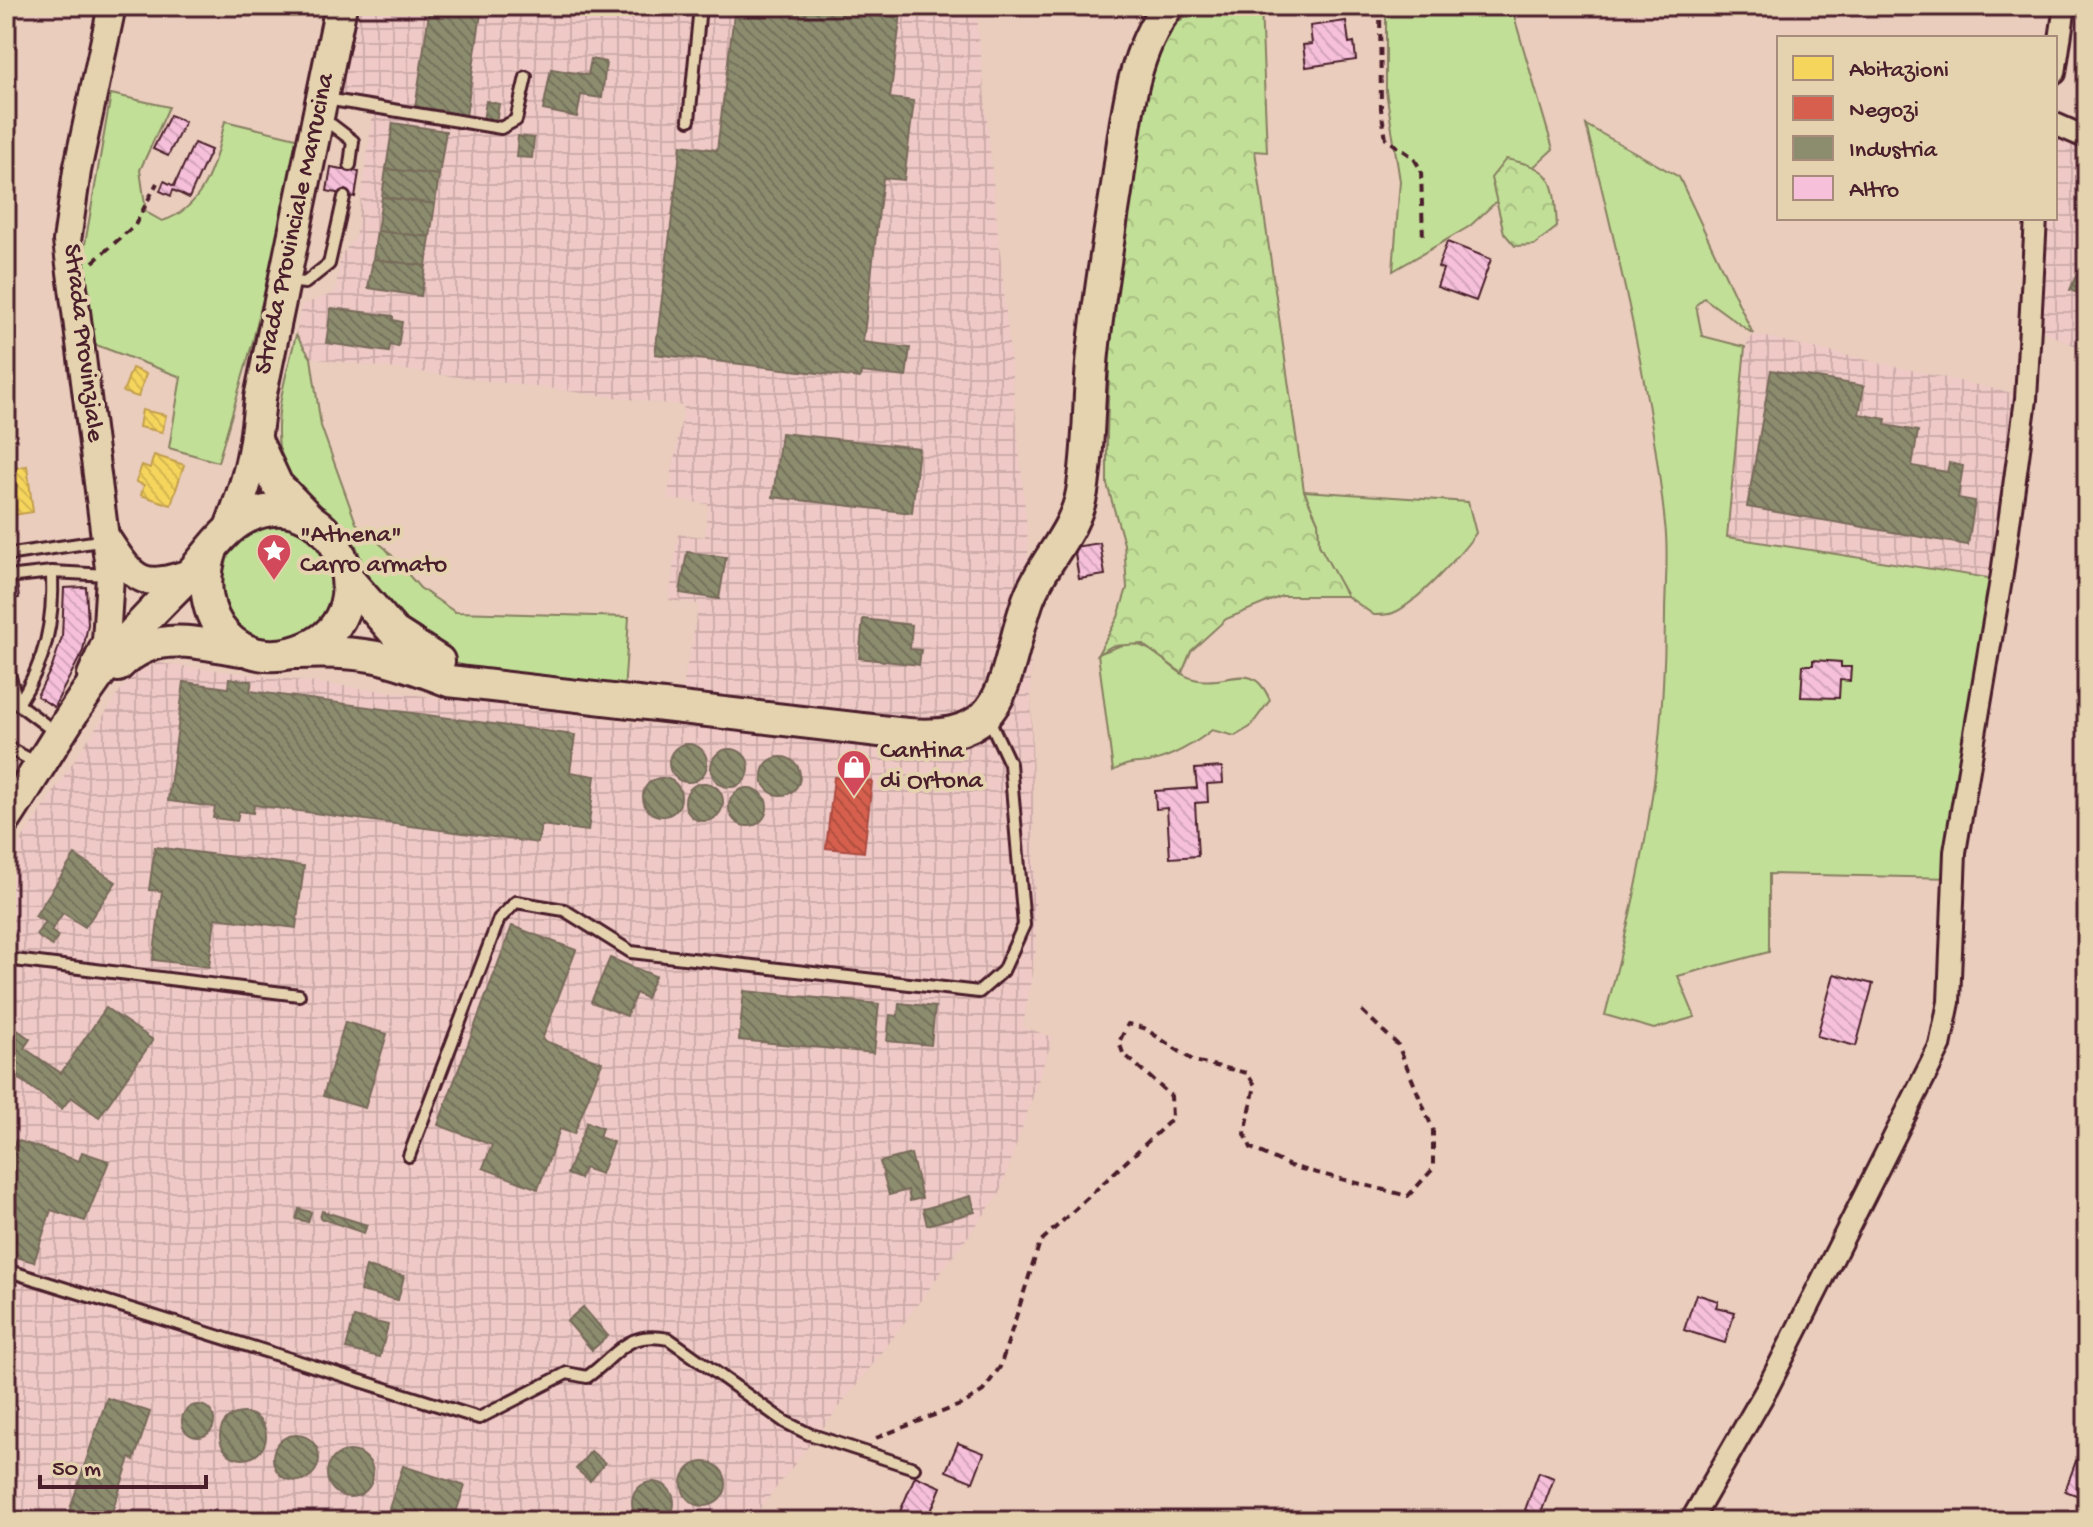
<svg xmlns="http://www.w3.org/2000/svg" width="2093" height="1527" viewBox="0 0 2093 1527" font-family="'Gochi Hand',sans-serif">
<style>
.industrial{fill:url(#industrial-grid)}
.grass{fill:#c2df97;stroke:#867f61;stroke-width:2}
.forest{fill:url(#forest-crowns);stroke:#867f61;stroke-width:2}
.homes{fill:url(#homes-back-hatch);stroke:#c29e4d;stroke-width:2}
.shops{fill:url(#shops-back-hatch);stroke:#ac4c43;stroke-width:2}
.industry{fill:url(#industry-back-hatch);stroke:#786b5a;stroke-width:2}
.building{fill:url(#building-back-hatch);stroke:#4a1f2b;stroke-width:2}
.lines{fill:none;stroke-linecap:round;stroke-linejoin:round}
.service-casing{stroke:#4a1f2b;stroke-width:16}
.minor-casing{stroke:#4a1f2b;stroke-width:26}
.tertiary-casing{stroke:#4a1f2b;stroke-width:32}
.secondary-casing{stroke:#4a1f2b;stroke-width:36}
.path{stroke:#4a1f2b;stroke-width:4;stroke-dasharray:8 6;stroke-linecap:butt}
.service{stroke:#e5d3b0;stroke-width:10}
.minor{stroke:#e5d3b0;stroke-width:20}
.tertiary{stroke:#e5d3b0;stroke-width:26}
.secondary{stroke:#e5d3b0;stroke-width:30}
.labels{text-anchor:middle;dominant-baseline:central;stroke-width:8;stroke-linejoin:round;paint-order:stroke}
.street-label{font-size:26px;fill:#4a1f2b;stroke:#e5d3b0}
.poi-label{font-size:26px;fill:#4a1f2b;stroke:#e5d3b0;text-anchor:start}
</style>
<defs>
<pattern id="industrial-grid" width="8" height="8" patternUnits="userSpaceOnUse" patternTransform="scale(2)"><rect width="8" height="8" fill="#eec9c6"/><path d="M0 4h8M4 0v8" fill="none" stroke="#ceacaa"/></pattern>
<pattern id="forest-crowns" width="20" height="18" patternUnits="userSpaceOnUse" patternTransform="scale(2)"><rect width="20" height="18" fill="#c2df97"/><path d="M2 6a3 3 0 1 1 6 0M12 15a3 3 0 1 1 6 0" fill="none" stroke="#a8bf82"/></pattern>
<pattern id="homes-back-hatch" width="6" height="6" patternUnits="userSpaceOnUse" patternTransform="scale(2)"><rect width="6" height="6" fill="#f6d55c"/><path d="M-1 5l2 2M0 0l6 6M5-1l2 2" fill="none" stroke="#d4b650"/></pattern>
<pattern id="shops-back-hatch" width="6" height="6" patternUnits="userSpaceOnUse" patternTransform="scale(2)"><rect width="6" height="6" fill="#d6604d"/><path d="M-1 5l2 2M0 0l6 6M5-1l2 2" fill="none" stroke="#b04f40"/></pattern>
<pattern id="industry-back-hatch" width="6" height="6" patternUnits="userSpaceOnUse" patternTransform="scale(2)"><rect width="6" height="6" fill="#8c8c6e"/><path d="M-1 5l2 2M0 0l6 6M5-1l2 2" fill="none" stroke="#74725b"/></pattern>
<pattern id="building-back-hatch" width="6" height="6" patternUnits="userSpaceOnUse" patternTransform="scale(2)"><rect width="6" height="6" fill="#f6c0db"/><path d="M-1 5l2 2M0 0l6 6M5-1l2 2" fill="none" stroke="#d4a5bc"/></pattern>
</defs>
<rect width="100%" height="100%" fill="#eacdbd"/>
<filter id="ink" filterUnits="userSpaceOnUse"><feTurbulence type="fractalNoise" baseFrequency=".0125" numOctaves="2"/><feDisplacementMap in="SourceGraphic" scale="16" xChannelSelector="R" yChannelSelector="G"/><feConvolveMatrix kernelMatrix="1 2 1 2 8 2 1 2 1" color-interpolation-filters="sRGB"/></filter>
<g filter="url(#ink)">
<g class="industrial">
<polygon points="353,6 976,6 1028,539 1036,949 1023,1027 1053,1037 1000,1193 880,1355 750,1521 6,1521 6,863 132,673 158,663 675,727 699,604 669,600 678,534 705,537 708,504 667,499 684,406 311,358 296,335 301,305 335,293 341,255 355,238 373,113 335,109"/>
<polygon points="2058,118 2087,130 2087,351 2033,327 2046,218 2055,218"/>
<polygon points="1753,334 2021,395 1995,579 1726,538 1745,347"/>
</g>
<g class="grass">
<polygon points="1386,6 1511,6 1553,149 1470,226 1393,271 1400,181 1386,91"/>
<path d="M111 94 169 107 140 170 146 212 162 221C206 208 215 161 225 121L300 139 253 341 218 462 169 448 181 377 91 343 84 250Z"/>
<path d="M1586 125 1679 177 1753 334 1704 298 1696 305 1702 336 1745 347 1727 537 1995 579 1953 878 1769 874V952L1678 976 1695 1017 1654 1029 1605 1015C1642 878 1665 759 1665 615 1665 585 1669 554 1665 524 1651 389 1619 257 1586 125Z"/>
<path d="M296 335 311 358 321 426 356 523 386 549 420 588 455 612 629 617 624 693C554 684 478 684 418 642 401 631 384 603 372 586 361 571 362 550 350 536 337 519 316 513 302 498 260 450 283 390 296 335Z"/>
<path d="M1304 491 1468 502 1476 533C1462 553 1415 605 1393 613 1388 615 1379 615 1374 615L1347 596 1331 569 1319 545 1318 522Z"/>
<circle cx="276" cy="583" r="57"/>
<path d="M1127 643C1160 645 1171 676 1199 680 1232 685 1252 659 1270 700L1250 727 1235 736 1212 730C1196 743 1170 758 1149 762 1133 764 1127 762 1113 771L1098 654Z"/>
</g>
<g class="forest">
<polygon points="1196,6 1261,6 1267,152 1255,151 1304,491 1318,522 1319,545 1347,596 1282,596 1226,619 1191,651 1182,673 1142,644 1112,646 1098,654 1118,617 1127,588 1124,544 1107,484 1107,432 1111,312 1134,106 1159,40"/>
<path d="M1506 159C1555 169 1554 180 1557 227L1534 245 1515 246 1504 233 1491 178Z"/>
</g>
<g class="homes">
<polygon points="132,368 146,374 138,397 123,392"/>
<polygon points="142,410 166,415 162,432 139,427"/>
<polygon points="154,455 184,465 171,505 141,495 144,485 136,482 142,465 150,468"/>
<polygon points="27,466 33,512 6,516 6,469"/>
</g>
<polygon class="shops" points="834,777 872,781 864,852 826,848"/>
<g class="industry">
<polygon points="430,6 482,6 466,116 415,109"/>
<polygon points="735,6 902,6 890,98 914,101 904,180 883,178 863,342 910,348 906,377 861,372 860,378 655,354 681,145 717,150"/>
<polygon points="591,59 606,62 602,98 581,95 577,117 543,110 551,69 588,75"/>
<polygon points="486,101 499,104 496,123 483,121"/>
<polygon points="393,123 446,131 439,175 386,169"/>
<polygon points="518,136 534,138 532,158 516,157"/>
<polygon points="386,169 439,175 435,204 382,197"/>
<polygon points="382,197 435,204 430,237 377,231"/>
<polygon points="377,231 430,237 426,266 373,259"/>
<polygon points="2087,250 2087,297 2070,290"/>
<polygon points="373,259 426,266 421,296 368,288"/>
<polygon points="331,308 393,316 393,320 402,322 398,347 390,345 389,352 326,343"/>
<polygon points="1771,370 1864,386 1859,414 1886,419 1885,425 1918,431 1912,466 1947,472 1949,463 1963,466 1958,498 1975,501 1968,545 1747,507"/>
<polygon points="781,433 919,448 912,513 773,497"/>
<polygon points="687,552 726,557 719,599 680,593"/>
<polygon points="863,619 912,625 910,649 921,650 919,665 859,658"/>
<polygon points="229,678 252,681 250,691 575,735 570,772 595,776 588,831 541,825 538,843 254,805 253,813 239,811 237,821 213,818 215,807 168,801 184,682 228,688"/>
<circle cx="688" cy="763" r="19"/>
<circle cx="730" cy="768" r="19"/>
<circle cx="781" cy="776" r="19"/>
<circle cx="662" cy="797" r="19"/>
<circle cx="704" cy="802" r="19"/>
<circle cx="748" cy="807" r="19"/>
<polygon points="155,847 304,866 296,928 215,918 209,967 153,960 162,891 149,890"/>
<polygon points="75,855 116,882 85,927 63,913 51,931 58,936 52,946 36,935 45,922 35,916"/>
<polygon points="512,926 576,950 542,1040 602,1062 574,1134 560,1129 538,1189 483,1168 492,1145 438,1125"/>
<polygon points="610,958 655,976 646,998 636,993 627,1016 591,1002"/>
<polygon points="744,991 879,1004 874,1053 739,1040"/>
<polygon points="899,1003 935,1007 931,1045 887,1041 890,1015 898,1016"/>
<polygon points="106,1008 153,1040 99,1117 71,1097 62,1109 6,1070 6,1022 30,1039 24,1048 61,1073"/>
<polygon points="345,1022 387,1034 365,1108 323,1096"/>
<polygon points="587,1122 602,1128 599,1137 613,1142 601,1174 584,1168 580,1179 567,1174"/>
<polygon points="16,1140 79,1161 82,1152 109,1161 85,1221 51,1210 34,1262 6,1254 6,1166"/>
<polygon points="911,1154 922,1198 910,1201 908,1190 889,1195 880,1162"/>
<polygon points="971,1196 975,1212 927,1225 923,1209"/>
<polygon points="299,1209 311,1212 308,1222 296,1219"/>
<polygon points="322,1211 367,1225 364,1233 320,1218"/>
<polygon points="366,1267 404,1276 398,1300 360,1291"/>
<polygon points="583,1307 608,1336 592,1350 567,1321"/>
<polygon points="354,1317 388,1325 380,1357 346,1349"/>
<polygon points="107,1398 150,1412 134,1460 130,1458 109,1521 66,1521"/>
<circle cx="198" cy="1421" r="16"/>
<circle cx="243" cy="1436" r="23"/>
<circle cx="296" cy="1458" r="23"/>
<polygon points="591,1451 605,1463 590,1481 576,1469"/>
<circle cx="350" cy="1474" r="23"/>
<circle cx="704" cy="1484" r="22"/>
<polygon points="403,1466 465,1486 453,1521 385,1521"/>
<circle cx="653" cy="1503" r="21"/>
<polygon points="112,1511 143,1521 109,1521"/>
</g>
<g class="building">
<polygon points="1944,6 1972,6 1971,16 1943,13"/>
<polygon points="1346,21 1349,43 1354,42 1356,60 1306,67 1303,45 1312,44 1310,26"/>
<polygon points="170,115 185,122 168,156 153,149"/>
<polygon points="194,143 211,150 189,198 173,190 171,196 160,191 164,181 174,186"/>
<polygon points="331,167 359,172 355,197 327,191"/>
<polygon points="1447,242 1491,259 1476,301 1437,287 1443,269 1438,267"/>
<polygon points="1100,543 1105,575 1079,579 1074,547"/>
<polygon points="17,582 19,598 6,600 6,583"/>
<polygon points="86,587 88,624 83,651 54,707 37,696 52,667 62,637 64,588"/>
<polygon points="1813,660 1841,662 1841,667 1851,667 1850,681 1840,680 1839,698 1801,697 1803,665 1813,665"/>
<polygon points="1222,767 1223,783 1207,784 1208,802 1195,803 1198,856 1170,858 1167,808 1156,809 1155,791 1197,788 1195,769"/>
<polygon points="1834,974 1873,984 1856,1046 1817,1036"/>
<polygon points="1696,1294 1718,1301 1716,1307 1735,1312 1725,1343 1684,1330"/>
<polygon points="958,1443 984,1453 973,1482 946,1471"/>
<polygon points="2076,1461 2087,1465 2087,1499 2065,1491"/>
<polygon points="1539,1472 1554,1478 1540,1516 1525,1510"/>
<polygon points="915,1476 941,1487 927,1521 914,1521 899,1514"/>
</g>
<g class="lines">
<g class="service-casing">
<g id="service">
<polyline points="326,99 501,128 516,120 526,77"/>
<polyline points="689,120 700,6"/>
<polyline points="319,121 332,125 353,141 350,165"/>
<polyline points="287,281 305,283 329,264 344,197"/>
<polyline points="6,555 106,540"/>
<polyline points="6,587 7,577 52,572 108,575"/>
<polyline points="6,664 18,704 55,732"/>
<path d="M18 704C46 661 54 622 52 572"/>
<polyline points="6,747 39,764"/>
<polyline points="6,959 299,995"/>
<polyline points="409,1156 499,919 516,902 564,910 631,952 979,992 1003,971 1024,925 1010,764 987,715"/>
<path d="M6 1270 479 1418 567 1373 587 1377C619 1354 626 1330 669 1339L785 1422 809 1434 914 1468"/>
</g>
</g>
<g class="minor-casing">
<g id="minor">
<polyline points="2055,73 2065,6"/>
<polyline points="2055,124 2087,138"/>
<polyline points="1691,1521 1768,1387 1940,1046 1949,1002 1955,852 2002,574 2026,399 2036,218"/>
</g>
</g>
<g class="tertiary-casing">
<g id="tertiary">
<path d="M108 540C136 583 143 589 192 572"/>
<polyline points="91,675 106,641 110,576 67,241 77,171 112,6"/>
</g>
</g>
<g class="secondary-casing">
<g id="secondary">
<polyline points="257,442 277,485 309,518"/>
<path d="M230 528C250 476 255 453 260 398L341 6"/>
<polyline points="348,579 394,632 439,661"/>
<path d="M295 653C364 650 385 656 449 681L897 733C1012 746 999 684 1028 600 1042 562 1075 533 1082 492 1090 446 1088 399 1093 353 1099 295 1109 237 1118 179 1126 120 1131 55 1168 6"/>
<path d="M118 666C155 629 196 643 241 650"/>
<path d="M6 819C42 764 75 704 116 653 139 624 165 599 191 573 209 554 222 530 246 518 328 476 392 609 308 647 239 678 189 617 212 550"/>
</g>
</g>
<g class="path">
<polyline points="1380,6 1381,109 1386,139 1413,157 1421,170 1423,240"/>
<polyline points="93,262 135,225 157,183"/>
<polyline points="876,1438 965,1403 983,1391 1000,1367 1040,1242 1172,1119 1171,1096 1123,1053 1119,1042 1128,1024 1144,1028 1194,1061 1247,1073 1255,1085 1245,1134 1251,1148 1290,1166 1408,1196 1433,1169 1433,1130 1398,1045 1358,1007"/>
</g>
<use href="#service" class="service"/>
<use href="#minor" class="minor"/>
<use href="#tertiary" class="tertiary"/>
<use href="#secondary" class="secondary"/>
</g>
</g>
<defs>
<g id="sight-pin" transform="scale(1.8)"><path d="M0 17L-7.5 6A9.5 9.5 0 1 1 7.5 6Z" fill="#d1495b" stroke="#e5d3b0"/><path d="M0-6L1.8-2.2L6-1.7L2.9 1.2L3.7 5.4L0 3.3L-3.7 5.4L-2.9 1.2L-6-1.7L-1.8-2.2Z" fill="#fff"/></g>
<g id="shop-pin" transform="scale(1.8)"><path d="M0 17L-7.5 6A9.5 9.5 0 1 1 7.5 6Z" fill="#d1495b" stroke="#e5d3b0"/><path d="M-5-2.5h2.3a2.7 3.5 0 0 1 5.4 0H5L5.5 6h-11ZM-1.5-2.5h3a1.5 2.3 0 0 0-3 0Z" fill="#fff"/></g>
</defs>
<g fill-rule="evenodd">
<use href="#sight-pin" x="274" y="551"/>
<use href="#shop-pin" x="854" y="767"/>
</g>
<g class="labels">
<g class="street-label">
<text transform="translate(296 224) rotate(-78)">Strada Provinciale Marrucina</text>
<text transform="translate(82 343) rotate(83)">Strada Provinziale</text>
</g>
<g class="poi-label">
<text x="300" y="536">"Athena"<tspan x="300" dy="30">Carro armato</tspan></text>
<text x="880" y="752">Cantina<tspan x="880" dy="30">di Ortona</tspan></text>
</g>
</g>
<rect width="2093" height="1527" fill="none" stroke="#e5d3b0" stroke-width="32"/>
<rect x="16" y="16" width="2061" height="1495" fill="none" stroke="#4a1f2b" stroke-width="3" filter="url(#ink)"/>
<rect x="1777" y="36" width="280" height="184" fill="#e5d3b0" stroke="#a78b7b" stroke-width="2"/>
<rect x="1793" y="56" width="40" height="24" fill="#f6d55c" stroke="#a78b7b" stroke-width="2"/>
<text x="1849" y="76" font-size="24" fill="#4a1f2b">Abitazioni</text>
<rect x="1793" y="96" width="40" height="24" fill="#d6604d" stroke="#a78b7b" stroke-width="2"/>
<text x="1849" y="116" font-size="24" fill="#4a1f2b">Negozi</text>
<rect x="1793" y="136" width="40" height="24" fill="#8c8c6e" stroke="#a78b7b" stroke-width="2"/>
<text x="1849" y="156" font-size="24" fill="#4a1f2b">Industria</text>
<rect x="1793" y="176" width="40" height="24" fill="#f6c0db" stroke="#a78b7b" stroke-width="2"/>
<text x="1849" y="196" font-size="24" fill="#4a1f2b">Altro</text>
<path d="M40 1475v12h166v-12" fill="none" stroke="#4a1f2b" stroke-width="4"/>
<text x="52" y="1475" font-size="24" fill="#4a1f2b" stroke="#e5d3b0" stroke-width="6" paint-order="stroke">50 m</text>
</svg>
